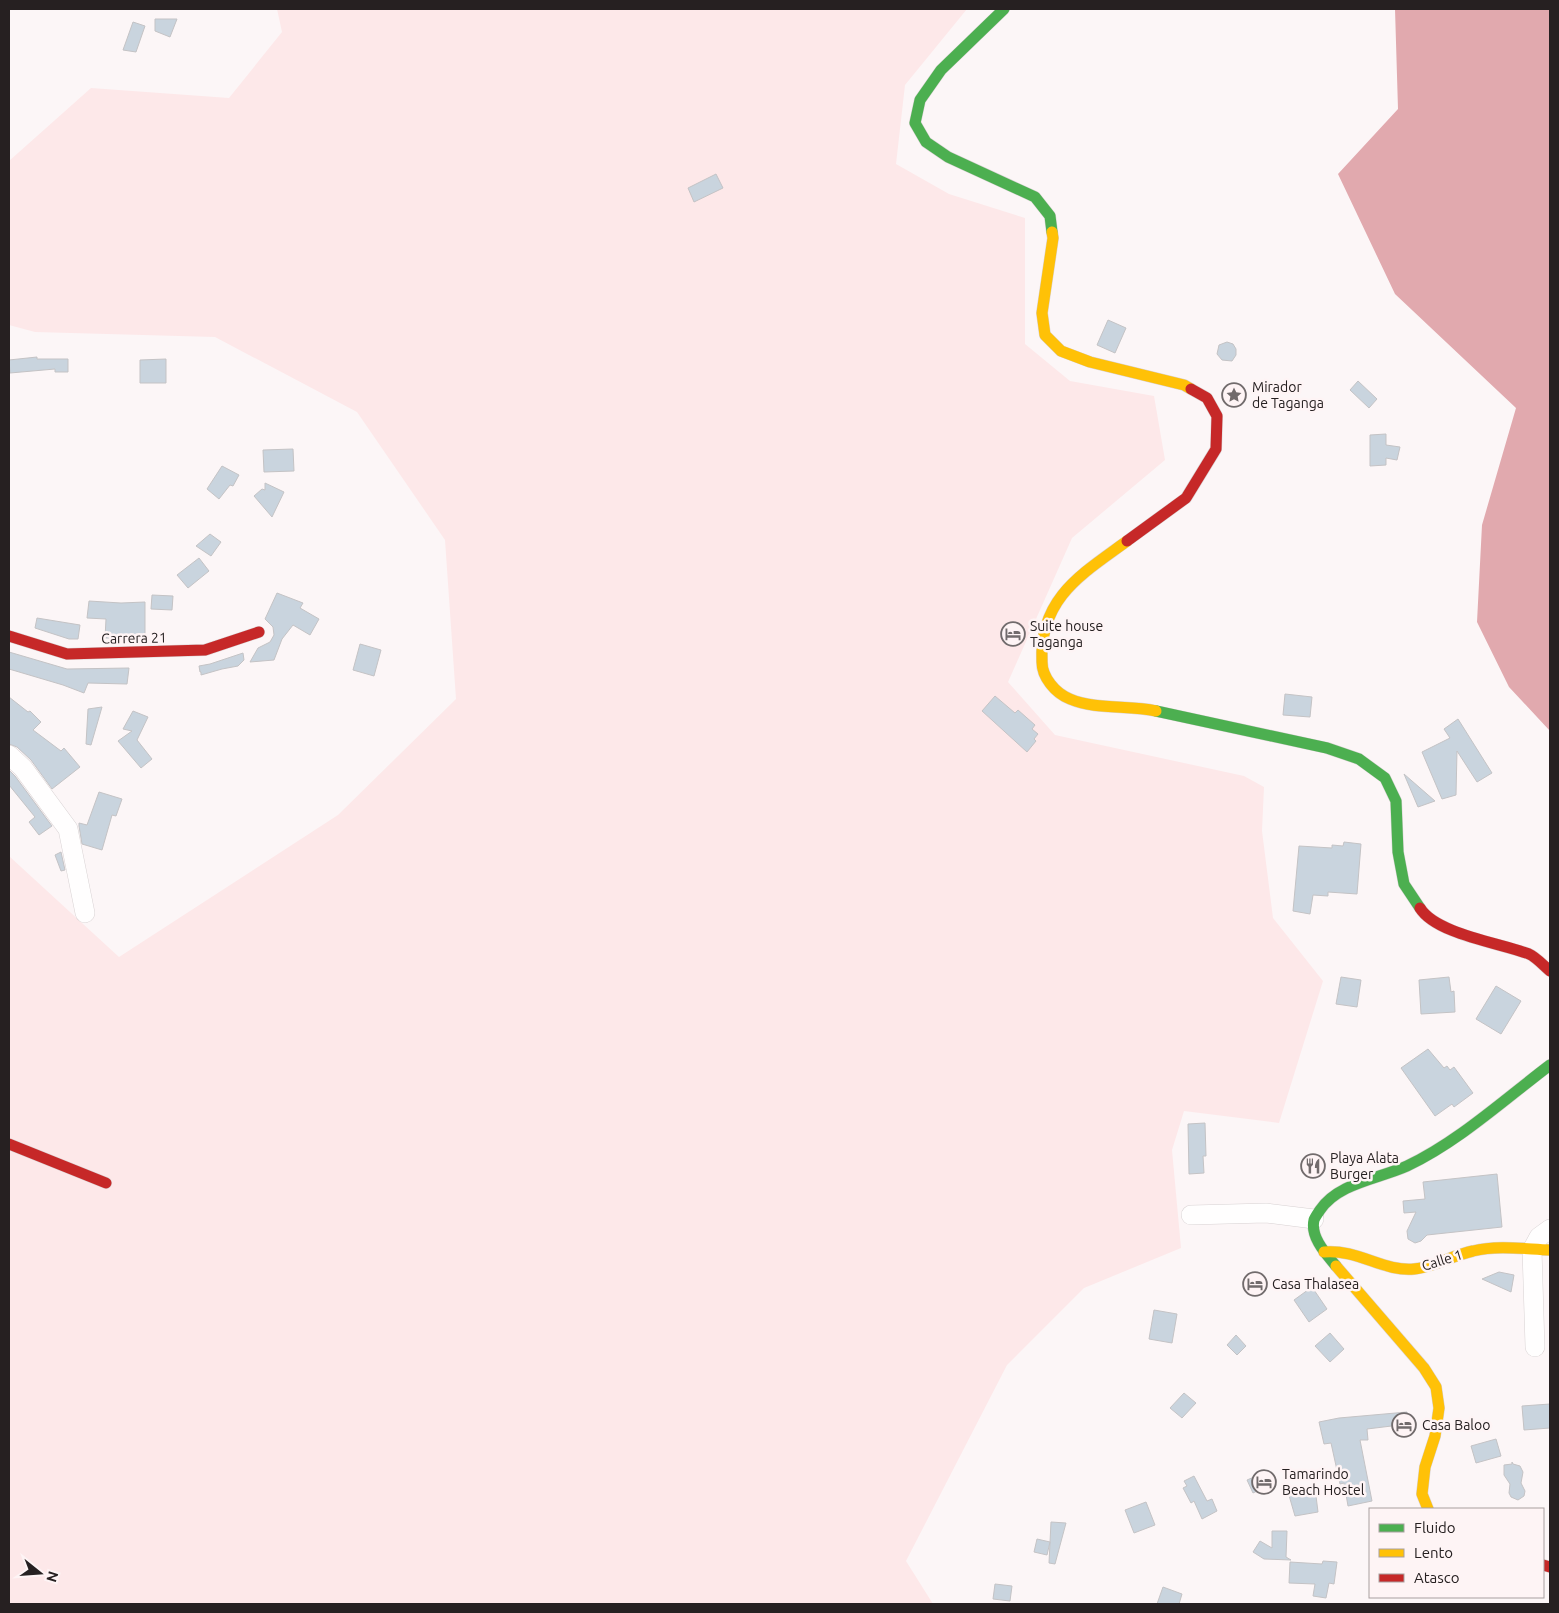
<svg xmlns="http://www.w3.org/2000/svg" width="1559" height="1613" viewBox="0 0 1559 1613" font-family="Ubuntu,sans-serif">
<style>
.green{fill:#fde8e9}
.water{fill:#e1a9ae}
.building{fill:#c9d4de;stroke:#c4c3c5}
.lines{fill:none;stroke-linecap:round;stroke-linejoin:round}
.street-casing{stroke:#d8d2d3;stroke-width:20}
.fast-casing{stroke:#d8d2d3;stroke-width:12}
.slow-casing{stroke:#d8d2d3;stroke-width:12}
.jam-casing{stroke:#d8d2d3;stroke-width:12}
.street{stroke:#fffefe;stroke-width:19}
.fast{stroke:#4caf50;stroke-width:11}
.slow{stroke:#ffc107;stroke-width:11}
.jam{stroke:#c62828;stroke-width:11}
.labels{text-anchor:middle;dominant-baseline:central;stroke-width:5;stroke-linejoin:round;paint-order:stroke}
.poi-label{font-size:14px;fill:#262021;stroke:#fef4f5;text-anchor:start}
.street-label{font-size:14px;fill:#262021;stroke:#fef4f5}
</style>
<rect width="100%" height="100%" fill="#fcf6f7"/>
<polygon class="green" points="277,9 967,9 905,85 896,164 949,194 1025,218 1025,344 1070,381 1154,396 1165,460 1072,538 1008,682 1055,735 1244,776 1264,787 1262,831 1273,918 1323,981 1279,1123 1184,1111 1172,1150 1181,1248 1084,1288 1007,1365 906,1561 933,1604 9,1604 9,856 119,957 338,815 456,699 445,540 357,412 215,337 35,332 9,325 9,161 91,88 229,98 282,32"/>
<polygon class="water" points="1395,9 1550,9 1550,731 1509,687 1477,622 1482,525 1516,408 1395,294 1338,174 1398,109"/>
<g class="building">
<polygon points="155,19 177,19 170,37 155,31"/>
<polygon points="133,22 145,26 136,52 123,50"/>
<polygon points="716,174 723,188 694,202 688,188"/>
<polygon points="1108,320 1126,328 1115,353 1097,345"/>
<polygon points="1227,342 1233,344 1236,349 1236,355 1232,361 1222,360 1217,354 1219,345"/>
<polygon points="37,357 37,359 68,359 68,372 55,372 55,369 10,373 9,360"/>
<polygon points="166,359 166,383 140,383 140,360"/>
<polygon points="1358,381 1377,399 1369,408 1350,390"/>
<polygon points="1386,434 1386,445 1400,447 1397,460 1386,458 1386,465 1370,466 1370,435"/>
<polygon points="293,449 294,471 264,472 263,450"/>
<polygon points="222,466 239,475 233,486 230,485 219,499 207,489"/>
<polygon points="265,483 284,492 272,517 254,496 262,489 265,490"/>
<polygon points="210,534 221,542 211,556 196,546"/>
<polygon points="199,558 209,571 188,588 177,575"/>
<polygon points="277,593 303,603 300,608 319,619 310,635 293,625 282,639 274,660 250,662 258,648 270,642 274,635 273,627 265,619"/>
<polygon points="152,595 173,596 172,610 151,609"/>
<polygon points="89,601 121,603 145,602 145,638 105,638 106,619 87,618"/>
<polygon points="37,618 80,625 78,639 69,639 35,628"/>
<polygon points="360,644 381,650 374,676 353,670"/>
<polygon points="9,652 67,669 129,668 127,684 88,683 84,693 63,685 9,669"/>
<polygon points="243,653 244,660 238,666 222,669 201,675 201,672 200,672 199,666 210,664"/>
<polygon points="1285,694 1312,697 1310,717 1283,715"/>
<polygon points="995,696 1015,713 1018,710 1035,725 1032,729 1038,734 1034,739 1036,741 1027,752 982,711"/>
<polygon points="9,697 28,712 30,711 41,722 33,730 61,751 64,748 80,767 52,789 31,760 17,747 9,744"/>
<polygon points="102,707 91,745 86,744 88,709"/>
<polygon points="133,711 148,717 137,740 152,759 141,768 118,741 132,731 123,729"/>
<polygon points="1458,719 1492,773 1477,782 1457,751 1456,795 1442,799 1422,752 1450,738 1444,729"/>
<polygon points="9,770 15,776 52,826 39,835 29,822 35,817 9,785"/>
<polygon points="1404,774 1435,801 1418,807"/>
<polygon points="99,792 122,799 116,816 112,815 102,850 82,844 79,826 79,823 87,825"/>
<polygon points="1344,842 1361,844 1357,894 1328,892 1328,896 1313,895 1310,914 1293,911 1299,846 1332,848 1332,845 1343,846"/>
<polygon points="61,852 65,870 61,871 55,855"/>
<polygon points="1341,977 1361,980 1357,1007 1336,1004"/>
<polygon points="1449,977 1451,992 1454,991 1455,1012 1421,1014 1419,980"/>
<polygon points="1496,986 1521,1001 1501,1034 1476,1019"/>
<polygon points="1428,1049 1444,1068 1447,1066 1450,1070 1454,1067 1473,1093 1454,1107 1452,1104 1435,1116 1401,1068"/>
<polygon points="1205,1123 1206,1156 1203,1156 1204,1173 1189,1174 1188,1124"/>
<polygon points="1497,1174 1502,1227 1427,1235 1421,1241 1415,1243 1408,1239 1407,1231 1416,1212 1404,1213 1403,1201 1425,1199 1423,1182"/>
<polygon points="1499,1272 1514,1275 1511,1292 1482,1279"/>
<polygon points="1312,1287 1327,1309 1309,1322 1294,1300"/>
<polygon points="1154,1310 1177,1314 1172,1343 1149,1339"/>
<polygon points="1330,1333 1344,1349 1330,1362 1315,1346"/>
<polygon points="1236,1335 1246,1346 1237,1355 1227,1345"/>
<polygon points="1184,1393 1196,1403 1182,1418 1170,1408"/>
<polygon points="1550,1404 1550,1428 1524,1430 1522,1406"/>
<polygon points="1407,1412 1408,1424 1367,1429 1368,1440 1360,1440 1372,1501 1348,1506 1344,1483 1340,1484 1331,1443 1324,1444 1319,1422 1339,1418"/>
<polygon points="1496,1439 1501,1456 1476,1463 1471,1446"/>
<polygon points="1512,1462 1513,1464 1520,1466 1523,1472 1521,1483 1525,1491 1524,1496 1518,1500 1511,1497 1509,1493 1510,1484 1504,1475 1504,1465 1512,1464"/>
<polygon points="1268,1471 1274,1483 1253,1493 1247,1480"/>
<polygon points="1194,1476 1207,1501 1212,1499 1217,1511 1202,1519 1194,1501 1191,1503 1183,1488 1187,1486 1184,1481"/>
<polygon points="1315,1488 1318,1512 1295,1516 1288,1492"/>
<polygon points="1146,1502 1155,1525 1134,1533 1125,1510"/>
<polygon points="1051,1522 1066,1523 1055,1564 1049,1563"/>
<polygon points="1272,1531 1287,1531 1286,1557 1291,1560 1264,1559 1253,1552 1260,1541 1272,1548"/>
<polygon points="1037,1539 1050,1542 1047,1555 1034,1552"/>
<polygon points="1323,1561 1337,1562 1334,1584 1329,1583 1326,1598 1313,1596 1315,1584 1289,1583 1290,1562 1322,1564"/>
<polygon points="995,1584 1012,1586 1010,1601 993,1599"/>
<polygon points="1163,1587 1182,1594 1179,1604 1157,1604"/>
</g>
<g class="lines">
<g class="street-casing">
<g id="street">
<polyline points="9,755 23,768 68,829 85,913"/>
<polyline points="1191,1215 1266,1213 1314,1219"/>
<polyline points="1535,1347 1532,1250 1539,1237 1550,1229"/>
</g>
</g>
<g class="fast-casing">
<g id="fast">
<polyline points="1004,9 941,70 920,100 915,123 926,142 948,157 1035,197 1050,216 1052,232"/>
<polyline points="1156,711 1327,748 1359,759 1385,778 1396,801 1398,852 1404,884 1420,908"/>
<path d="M1336 1266C1326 1254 1310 1237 1314 1220 1315 1217 1318 1213 1320 1210 1338 1183 1378 1179 1407 1166 1458 1142 1505 1099 1550 1065"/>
</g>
</g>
<g class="slow-casing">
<g id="slow">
<polyline points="1052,232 1053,238 1042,313 1045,335 1061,351 1090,362 1184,385 1191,389"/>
<path d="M1127 541C1082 574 1039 598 1042 662 1042 677 1055 693 1070 699 1096 710 1128 705 1156 711"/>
<path d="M1324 1252C1358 1249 1384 1272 1414 1269 1434 1267 1453 1255 1473 1251 1498 1245 1524 1249 1550 1250"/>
<polyline points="1336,1266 1424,1368 1436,1387 1439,1408 1435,1436 1425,1467 1422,1494 1428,1509"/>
</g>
</g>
<g class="jam-casing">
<g id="jam">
<polyline points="1127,541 1186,498 1216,449 1217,416 1207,398 1191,389"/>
<polyline points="9,636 67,654 205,650 259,632"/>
<path d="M1420 908C1436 934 1500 943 1529 954 1536 957 1544 966 1550 971"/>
<polyline points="9,1144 106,1183"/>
<polyline points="1543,1565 1550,1567"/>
</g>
</g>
<use href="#street" class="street"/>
<use href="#fast" class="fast"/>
<use href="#slow" class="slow"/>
<use href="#jam" class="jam"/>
</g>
<defs>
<g id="sight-ring" transform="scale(1.25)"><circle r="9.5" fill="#fef4f5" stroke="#716b6c" stroke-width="1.5"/><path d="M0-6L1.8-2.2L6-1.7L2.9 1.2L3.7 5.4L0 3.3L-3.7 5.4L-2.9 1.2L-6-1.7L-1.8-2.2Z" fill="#716b6c"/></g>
<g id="hotel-ring" transform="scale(1.25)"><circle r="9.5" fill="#fef4f5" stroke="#716b6c" stroke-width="1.5"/><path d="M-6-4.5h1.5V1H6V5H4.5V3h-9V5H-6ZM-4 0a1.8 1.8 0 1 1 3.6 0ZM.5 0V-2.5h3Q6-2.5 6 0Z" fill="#716b6c"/></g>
<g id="restaurant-ring" transform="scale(1.25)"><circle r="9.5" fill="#fef4f5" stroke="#716b6c" stroke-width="1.5"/><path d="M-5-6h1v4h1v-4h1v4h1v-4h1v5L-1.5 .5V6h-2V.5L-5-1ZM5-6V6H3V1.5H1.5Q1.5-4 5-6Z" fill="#716b6c"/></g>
</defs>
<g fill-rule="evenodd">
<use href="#sight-ring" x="1234" y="395"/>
<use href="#hotel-ring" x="1013" y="634"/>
<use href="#restaurant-ring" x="1313" y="1166"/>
<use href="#hotel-ring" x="1255" y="1284"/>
<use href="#hotel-ring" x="1404" y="1425"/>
<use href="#hotel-ring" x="1264" y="1482"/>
</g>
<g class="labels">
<g class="poi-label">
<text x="1252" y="387">Mirador<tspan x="1252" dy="16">de Taganga</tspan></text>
<text x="1030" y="626">Suite house<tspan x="1030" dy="16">Taganga</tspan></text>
<text x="1330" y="1158">Playa Alata<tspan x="1330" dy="16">Burger</tspan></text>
<text x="1272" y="1284">Casa Thalasea</text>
<text x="1422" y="1425">Casa Baloo</text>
<text x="1282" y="1474">Tamarindo<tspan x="1282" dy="16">Beach Hostel</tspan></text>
</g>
<g class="street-label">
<text transform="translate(134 638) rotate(-1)">Carrera 21</text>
<text transform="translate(1442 1260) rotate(-17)">Calle 1</text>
</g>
</g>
<rect width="1559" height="1613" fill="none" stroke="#262021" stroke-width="20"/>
<rect x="1369" y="1508" width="175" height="90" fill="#fef4f5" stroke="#a89fa0"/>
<rect x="1379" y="1524" width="25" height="8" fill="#4caf50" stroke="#a89fa0"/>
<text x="1414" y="1533" font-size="15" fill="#262021">Fluido</text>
<rect x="1379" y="1549" width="25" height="8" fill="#ffc107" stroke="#a89fa0"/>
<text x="1414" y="1558" font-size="15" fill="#262021">Lento</text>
<rect x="1379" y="1574" width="25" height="8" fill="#c62828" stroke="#a89fa0"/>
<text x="1414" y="1583" font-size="15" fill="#262021">Atasco</text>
<g transform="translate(40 1573) rotate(107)" stroke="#fef4f5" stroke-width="4" paint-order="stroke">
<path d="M0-4L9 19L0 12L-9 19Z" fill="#262021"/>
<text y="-8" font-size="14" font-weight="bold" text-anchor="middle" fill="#262021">N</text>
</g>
</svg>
